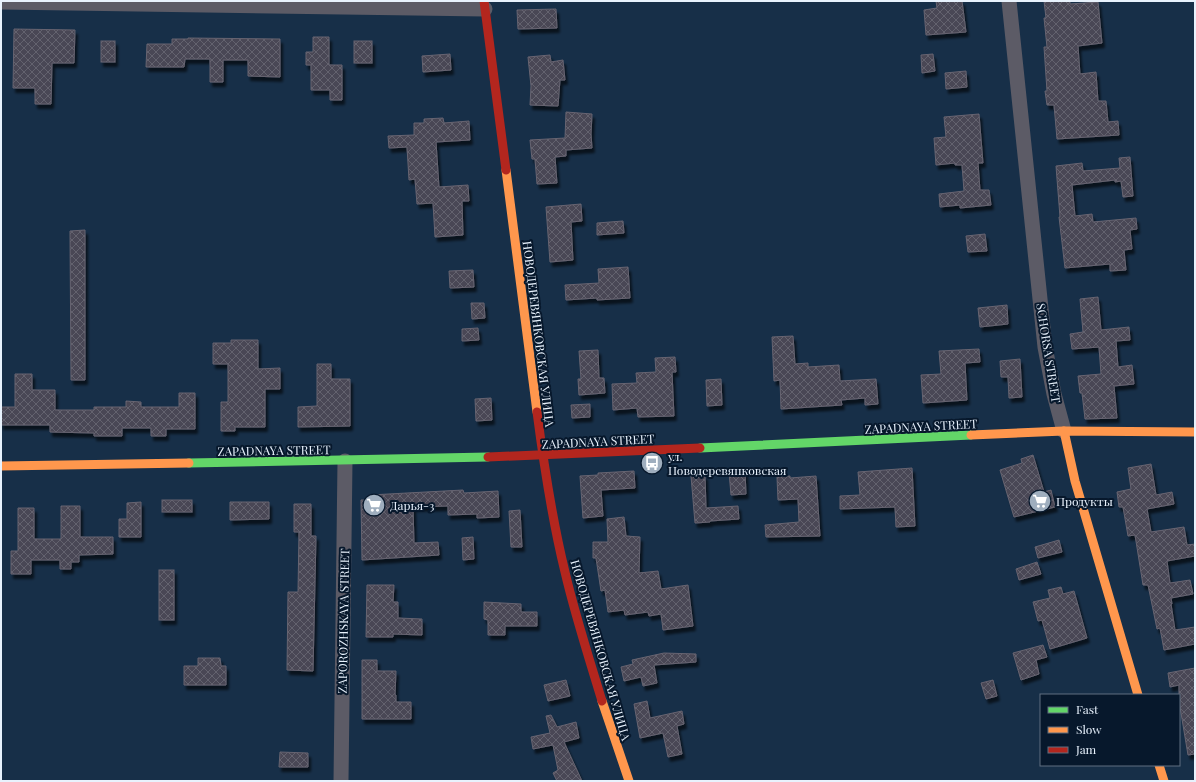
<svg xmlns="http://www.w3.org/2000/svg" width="1196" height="782" viewBox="0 0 1196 782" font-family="'Playfair Display',serif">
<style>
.building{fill:url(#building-cross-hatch);stroke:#676471;filter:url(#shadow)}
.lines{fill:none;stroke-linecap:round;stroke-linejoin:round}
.street{stroke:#5c5b66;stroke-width:15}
.fast{stroke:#63d668;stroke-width:9}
.slow{stroke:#ff974d;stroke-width:9}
.jam{stroke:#b3261e;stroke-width:9}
.labels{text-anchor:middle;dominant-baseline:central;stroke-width:4;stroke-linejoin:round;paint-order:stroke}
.street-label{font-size:12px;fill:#e8f2fd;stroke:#07182c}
.poi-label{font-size:12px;fill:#e8f2fd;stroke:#07182c;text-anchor:start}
</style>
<defs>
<pattern id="building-cross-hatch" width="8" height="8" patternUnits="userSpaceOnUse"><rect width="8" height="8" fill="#4a4754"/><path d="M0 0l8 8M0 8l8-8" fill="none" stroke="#64626e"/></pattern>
<filter id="shadow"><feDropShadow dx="2.5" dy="4.5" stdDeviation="1" flood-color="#0009"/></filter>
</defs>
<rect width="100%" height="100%" fill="#172f48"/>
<g class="building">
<polygon points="936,1 962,1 966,32 926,35 924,10 937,8"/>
<polygon points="1044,1 1070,1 1070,4 1098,2 1102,43 1078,46 1080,74 1096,72 1098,101 1106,101 1108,122 1118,121 1119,135 1057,139 1054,105 1047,105 1045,91 1047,91 1044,47 1047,47 1044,18 1046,18"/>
<polygon points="556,9 557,28 518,29 517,10"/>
<polygon points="14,29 75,30 74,63 52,63 51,104 35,104 35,88 13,88"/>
<polygon points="313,37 329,37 329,65 342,65 342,100 330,100 330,90 311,90 311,65 306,65 306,52 313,52"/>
<polygon points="188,38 280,39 280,77 248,76 248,60 223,60 223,82 210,82 210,59 185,59 184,67 146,67 147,44 172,44 172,39 188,39"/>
<rect x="101" y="41" width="14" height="21"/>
<rect x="354" y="41" width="18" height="22"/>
<polygon points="450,54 451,70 423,72 422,56"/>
<polygon points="933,54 935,71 922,73 921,55"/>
<polygon points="550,55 551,62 563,60 565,80 560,80 558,106 530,105 531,86 528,57"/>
<polygon points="966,71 967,87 946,89 945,73"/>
<polygon points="566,112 592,114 591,134 592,148 566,150 566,156 555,157 557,183 537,184 535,159 532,159 530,140 565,138"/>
<polygon points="979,114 983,163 978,163 980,190 989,190 991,205 960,208 960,205 940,207 939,194 964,191 962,165 955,165 955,163 936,165 934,138 946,137 944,117"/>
<polygon points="443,118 444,123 469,121 470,140 436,142 439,187 468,185 469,201 462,201 463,235 435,237 433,203 417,204 415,179 409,180 407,147 389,148 388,136 414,135 414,123 424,123 424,119"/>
<polygon points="1130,157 1133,196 1123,197 1121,181 1115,182 1115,180 1072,185 1075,216 1092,214 1093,222 1136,218 1137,229 1130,230 1132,249 1124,250 1126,270 1110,271 1110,264 1065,268 1059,217 1060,217 1056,166 1082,163 1083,171 1120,168 1119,158"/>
<polygon points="581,204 582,221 571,222 573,260 550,262 546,207"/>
<polygon points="623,221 624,233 597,235 597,223"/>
<polygon points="85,230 85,380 71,380 70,231"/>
<polygon points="985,234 987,251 968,252 966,236"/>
<polygon points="628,267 630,298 597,300 597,298 566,300 565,285 599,283 598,269"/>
<polygon points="473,270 474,287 450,288 449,271"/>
<polygon points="1098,297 1101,330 1129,327 1130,340 1116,341 1118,367 1132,365 1134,384 1114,386 1117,418 1085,419 1082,393 1080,393 1078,376 1101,374 1099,347 1072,349 1070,334 1083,332 1080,299"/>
<polygon points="471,303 484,303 485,318 472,319"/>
<polygon points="1007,305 1008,324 980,327 978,308"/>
<polygon points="478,328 479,340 462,341 462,329"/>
<polygon points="793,336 795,364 808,363 808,367 839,365 840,381 876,379 878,404 865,405 865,398 841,400 842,405 781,409 780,380 774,381 772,337"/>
<polygon points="231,340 258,340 258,369 280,368 280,389 265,389 265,427 235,427 235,431 221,431 221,402 228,402 228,364 213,364 213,343 231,343"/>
<polygon points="979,349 980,362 965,363 967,400 923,403 921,375 941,374 939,351"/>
<polygon points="598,350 599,378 604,378 605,393 579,395 578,379 581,379 579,351"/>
<polygon points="675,357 676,372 672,372 674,416 638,417 637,408 613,410 612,384 637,383 636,373 656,372 655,358"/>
<polygon points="1020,359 1022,397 1009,398 1008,377 1001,377 1000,361"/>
<polygon points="317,364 331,364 331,379 350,379 350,426 298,427 298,407 317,406"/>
<polygon points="15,374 32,374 32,390 55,390 55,410 94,410 94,407 126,407 126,401 141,402 141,407 179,407 179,393 195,393 195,429 166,429 166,436 151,436 151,428 122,428 122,436 94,436 94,433 50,432 50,425 1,425 1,407 15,407"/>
<polygon points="721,379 722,405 707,406 706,380"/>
<polygon points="491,398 492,420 476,421 475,399"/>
<polygon points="590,404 590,417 572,418 571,405"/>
<polygon points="1033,455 1044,492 1051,490 1055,507 1014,517 1000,470 1022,463 1021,459"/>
<polygon points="1151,464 1156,495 1172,492 1174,504 1147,509 1151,532 1184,527 1187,545 1195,544 1195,556 1167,561 1170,583 1190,580 1193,594 1171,598 1172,604 1171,604 1175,630 1195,627 1195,644 1164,650 1160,628 1157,629 1148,585 1143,585 1135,535 1128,536 1123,507 1119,507 1117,492 1131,489 1128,468"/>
<polygon points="912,468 915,526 896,527 895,507 840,509 840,496 860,495 858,472"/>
<polygon points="634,471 635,488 601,490 603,516 583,518 580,476 598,475 598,473"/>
<polygon points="745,471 746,494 731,495 729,472"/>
<polygon points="705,475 706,508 738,506 739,519 710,521 710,522 695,523 691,476"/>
<polygon points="790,476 790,478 816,476 820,536 766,537 765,525 799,522 798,499 778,500 777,477"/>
<polygon points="463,490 464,493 498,491 499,517 477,518 477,514 448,515 448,506 413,507 414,543 438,542 439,555 362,560 361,500 370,500 370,495"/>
<rect x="162" y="500" width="30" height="12"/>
<polygon points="141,502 141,537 119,537 119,519 127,519 127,503"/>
<polygon points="230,502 269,502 269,519 230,520"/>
<polygon points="294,504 311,504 311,536 316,536 313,671 287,670 288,592 298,592 299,532 294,532"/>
<polygon points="61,506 80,506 80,537 113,537 113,554 79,555 79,562 71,562 71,569 60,569 60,560 31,560 31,574 11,574 11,551 18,551 18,508 34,508 34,539 61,539"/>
<polygon points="520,510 522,547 511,547 509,511"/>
<polygon points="624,517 626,536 640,537 639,573 658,571 661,589 688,585 693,626 663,630 661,614 649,616 648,612 625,615 624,610 608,612 605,590 601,591 596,558 593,558 593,542 608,542 607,519"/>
<polygon points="473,537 474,559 463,560 462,538"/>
<polygon points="1059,540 1062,552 1038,558 1035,547"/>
<polygon points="1037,562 1041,574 1019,580 1016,569"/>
<rect x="159" y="570" width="15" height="50"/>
<polygon points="367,585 394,585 393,602 398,602 398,618 422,619 422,635 393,634 393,637 366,637"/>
<polygon points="1061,587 1063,594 1074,591 1087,638 1050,649 1042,620 1038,621 1033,602 1050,598 1048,590"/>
<polygon points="484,602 521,604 521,612 537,612 537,626 505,626 505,635 488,635 488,620 484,619"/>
<polygon points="1043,645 1047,657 1036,660 1039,674 1021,680 1013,653"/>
<polygon points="664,653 696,654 696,662 654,665 657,683 643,686 641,677 624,681 621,667 633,664 632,660"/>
<polygon points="198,658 220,658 221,666 226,666 226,685 184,685 184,666 198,666"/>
<polygon points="362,660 377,660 377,671 396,671 395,695 396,695 396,702 411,702 411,719 362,719"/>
<polygon points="1195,668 1195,754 1188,755 1179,701 1179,685 1170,687 1168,673"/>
<polygon points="566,680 570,696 548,701 544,685"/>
<polygon points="993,680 997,696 986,699 981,683"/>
<polygon points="647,701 650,718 682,711 684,724 677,726 682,754 668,757 663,733 640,738 634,704"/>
<polygon points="551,715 557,727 576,722 579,738 564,742 582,781 557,781 553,773 558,770 553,745 533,749 531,737 550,733 546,716"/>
<polygon points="280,752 308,753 308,767 279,767"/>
</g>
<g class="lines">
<g class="street">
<polyline points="1009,1 1045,347 1054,394 1064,431"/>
<polyline points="1,2 485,9"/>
<polyline points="341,781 345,461"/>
</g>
<g class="fast">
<polyline points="700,448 971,435"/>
<polyline points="189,463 488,457"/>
</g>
<g class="slow">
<polyline points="506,170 537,412"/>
<polyline points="1064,431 1075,481 1138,695"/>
<polyline points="971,435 1064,431 1195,432"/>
<polyline points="1,466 189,463"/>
<polyline points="602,701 629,781"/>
<polyline points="1159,765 1164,781"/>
</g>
<g class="jam">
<polyline points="484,1 506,170"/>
<path d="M537 412C544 466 552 519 565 572 575 615 589 658 602 701"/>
<polyline points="488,457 700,448"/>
</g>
</g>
<defs>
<g id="bus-disc" transform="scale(1.15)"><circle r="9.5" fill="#9faebe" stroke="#07182c"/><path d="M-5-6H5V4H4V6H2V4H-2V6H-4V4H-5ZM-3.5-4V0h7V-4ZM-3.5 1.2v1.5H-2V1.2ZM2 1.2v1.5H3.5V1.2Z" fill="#fff"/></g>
<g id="supermarket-disc" transform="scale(1.15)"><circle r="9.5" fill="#9faebe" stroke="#07182c"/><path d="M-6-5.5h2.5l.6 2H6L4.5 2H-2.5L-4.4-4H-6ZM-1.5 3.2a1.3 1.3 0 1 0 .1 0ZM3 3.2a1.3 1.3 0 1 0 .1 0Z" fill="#fff"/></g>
</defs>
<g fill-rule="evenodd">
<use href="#bus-disc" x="652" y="463"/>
<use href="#supermarket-disc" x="1040" y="501"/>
<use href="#supermarket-disc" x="374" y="505"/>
</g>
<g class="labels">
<g class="street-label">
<text transform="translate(539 334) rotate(83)">НОВОДЕРЕВЯНКОВСКАЯ УЛИЦА</text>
<text transform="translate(1049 353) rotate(81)">SCHORSA STREET</text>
<text transform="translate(921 426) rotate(-3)">ZAPADNAYA STREET</text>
<text transform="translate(598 441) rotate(-3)">ZAPADNAYA STREET</text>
<text transform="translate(274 450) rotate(-1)">ZAPADNAYA STREET</text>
<text transform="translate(343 621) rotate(-89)">ZAPOROZHSKAYA STREET</text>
<text transform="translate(601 650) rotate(74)">НОВОДЕРЕВЯНКОВСКАЯ УЛИЦА</text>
</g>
<g class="poi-label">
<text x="668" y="456">ул.<tspan x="668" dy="14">Новодеревянковская</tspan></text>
<text x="1056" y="501">Продукты</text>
<text x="390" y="505">Дарья-3</text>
</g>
</g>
<rect width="1196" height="782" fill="none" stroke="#e8f2fd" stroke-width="4"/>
<rect x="1040" y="694" width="140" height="72" fill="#07182c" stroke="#616f80"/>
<rect x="1048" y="707" width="20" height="6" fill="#63d668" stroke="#616f80"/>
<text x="1076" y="714" font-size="12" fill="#e8f2fd">Fast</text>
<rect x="1048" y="727" width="20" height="6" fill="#ff974d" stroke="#616f80"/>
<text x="1076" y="734" font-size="12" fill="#e8f2fd">Slow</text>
<rect x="1048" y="747" width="20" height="6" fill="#b3261e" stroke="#616f80"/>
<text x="1076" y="754" font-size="12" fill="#e8f2fd">Jam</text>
</svg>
